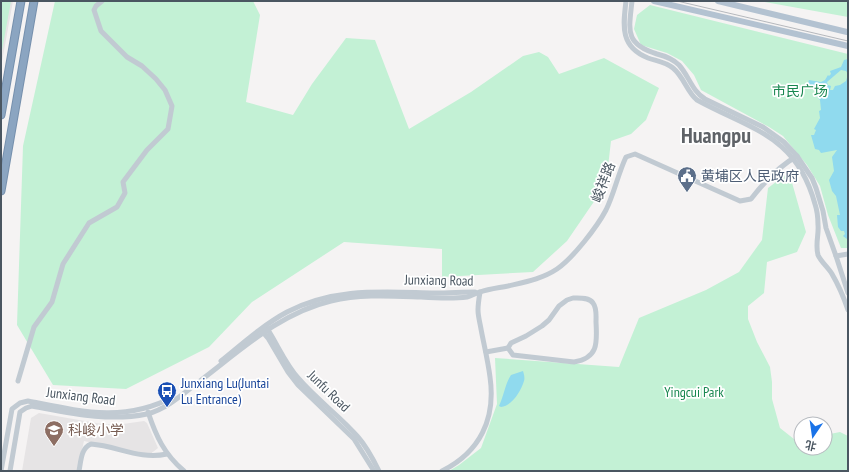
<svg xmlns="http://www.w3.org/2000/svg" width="849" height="472" viewBox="0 0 849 472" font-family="'PT Sans Narrow','Noto Sans SC',sans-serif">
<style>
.education{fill:#e6e4e5}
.green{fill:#c3f1d5}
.water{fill:#90daee}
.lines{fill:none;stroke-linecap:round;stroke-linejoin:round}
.highway-casing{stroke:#7690ad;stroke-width:9}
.minor{stroke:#c1cad2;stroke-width:5}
.major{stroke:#b3c2d1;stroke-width:6}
.highway{stroke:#8ba5c1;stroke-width:7}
.tram{stroke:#b5b8bd;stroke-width:1}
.labels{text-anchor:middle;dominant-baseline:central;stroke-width:3.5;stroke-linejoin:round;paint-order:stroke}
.park-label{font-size:14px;fill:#17864f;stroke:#fff}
.service-label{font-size:14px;fill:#4e5e75;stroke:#fff;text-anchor:start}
.street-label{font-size:14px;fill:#4a5661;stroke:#fff}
.transit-label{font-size:14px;fill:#164399;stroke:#fff;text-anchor:start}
.education-label{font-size:14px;fill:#785e54;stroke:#fff;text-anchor:start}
.town-label{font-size:22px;font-weight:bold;fill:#5f6368;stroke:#fff}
</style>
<rect width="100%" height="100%" fill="#f5f3f3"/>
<g class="education">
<polygon points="1,1 13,1 1,67"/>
<polygon points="39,413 102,424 123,424 144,421 147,423 158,448 149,455 84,441 77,471 22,471 31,418"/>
</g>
<g class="green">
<polygon points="1,1 11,1 1,56"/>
<polygon points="55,1 253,1 260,15 246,102 293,115 312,84 346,38 375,40 409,129 471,92 523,56 539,52 548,57 559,74 604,58 659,88 646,120 631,134 611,141 606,184 567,241 533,272 442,277 442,249 344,242 252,302 209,347 126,389 53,385 17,325 23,146"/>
<polygon points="759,1 848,1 848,17"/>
<polygon points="650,5 848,54 848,248 841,248 828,215 820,186 807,165 783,136 769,127 701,90 694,75 682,61 667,53 641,45 634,29 637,15"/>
<polygon points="789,172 806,232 797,252 767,262 764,293 748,306 748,319 757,342 770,367 772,382 772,399 780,428 799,443 801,443 801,448 825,448 825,435 840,432 848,436 848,471 449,471 459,465 481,448 497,404 495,358 619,367 639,318 706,290 739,272 762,240 768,188"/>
</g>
<g class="water">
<polygon points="848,59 848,74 846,71 841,70 827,82 828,85 831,86 830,90 833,90 835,86 840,85 846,81 848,74 848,239 847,239 843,236 845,234 844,231 841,231 838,227 837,215 840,215 836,196 832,191 829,180 834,171 832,157 837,150 821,153 819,150 815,149 811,135 814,135 816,130 814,129 820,118 819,111 821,110 820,100 818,98 816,95 821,92 818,88 807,86 809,80 821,82 825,80 828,75 829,76 831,74 830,71 841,67 844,60"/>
<path d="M523 371C524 374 525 378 524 381 521 391 512 406 501 407L499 406C504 396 505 384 511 375Z"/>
</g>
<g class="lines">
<g class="highway-casing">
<g id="highway">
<polyline points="1,115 21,1"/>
<polyline points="1,191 34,1"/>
</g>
</g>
<g class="minor">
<path d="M626 1C623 26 620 47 648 58 657 61 666 62 673 68 684 77 687 92 697 100 752 130 796 135 815 204 817 210 818 218 818 225 819 235 815 244 818 255 821 262 828 267 832 274 839 286 844 298 848 310"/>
<path d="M632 1C629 30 624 44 657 54 665 56 673 59 679 65 689 76 692 91 705 99L763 127 784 142 797 156 812 178 816 188 823 211 826 228 836 256 848 293"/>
<polyline points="836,256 848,254"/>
<path d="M573 298C579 298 589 297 593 303 597 308 596 316 596 322 597 342 599 358 574 362L513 355 508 348 511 343 526 336 542 326 549 320 559 306 567 300Z"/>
<path d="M266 327C277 343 285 364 299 379 317 400 340 416 358 437 367 447 373 459 379 471"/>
<polyline points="262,331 268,338 288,372 298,385 354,439 374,471"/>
<polyline points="486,352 508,348"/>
<path d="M221 361C242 344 263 325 287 312 336 287 382 292 435 293 449 293 462 292 475 292"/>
<polyline points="18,381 34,327 52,302 63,264 89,223 117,207 125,193 123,182 147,150 168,129 172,106 165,90 156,79 142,66 127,57 101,31 94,10 96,6 102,1"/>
<path d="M148 412C156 436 164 454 184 471"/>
<path d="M1 471 12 409 20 403 28 401C79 411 124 423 173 397"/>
<path d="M10 471 20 412 26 408 32 406C70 413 108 422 147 414 167 409 184 393 200 381 241 350 280 313 331 301 361 294 391 296 421 297 436 298 452 299 467 297 471 296 476 293 480 292 489 289 498 288 508 286 525 282 542 279 557 269 573 258 597 227 606 210 614 194 618 174 626 157L635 154 740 201 751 199C764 182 778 167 797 156"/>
<path d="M79 471C81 461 81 448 91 444 118 446 139 460 167 454"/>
<path d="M442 471C480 452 496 419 490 377 488 361 484 345 481 329 480 323 478 316 478 310 478 304 479 298 480 292"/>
</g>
<g class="major">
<polyline points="654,1 848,46"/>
<polyline points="718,1 847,32"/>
</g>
<use href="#highway" class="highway"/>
<polyline class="tram" points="677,1 848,41"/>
</g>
<defs>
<g id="civic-pin" transform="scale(1)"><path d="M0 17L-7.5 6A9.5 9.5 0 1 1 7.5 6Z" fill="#5c6f8a" stroke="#fff"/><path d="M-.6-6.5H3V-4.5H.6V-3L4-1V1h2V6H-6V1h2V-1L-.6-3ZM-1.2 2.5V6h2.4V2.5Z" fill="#fff"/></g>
<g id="bus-pin" transform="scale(1)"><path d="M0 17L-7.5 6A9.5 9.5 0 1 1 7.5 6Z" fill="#1a4fb4" stroke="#fff"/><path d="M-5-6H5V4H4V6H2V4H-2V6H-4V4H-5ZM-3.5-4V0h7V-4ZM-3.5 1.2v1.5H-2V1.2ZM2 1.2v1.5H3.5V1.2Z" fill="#fff"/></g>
<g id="school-pin" transform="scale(1)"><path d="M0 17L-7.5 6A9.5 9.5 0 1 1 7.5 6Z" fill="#8d6e63" stroke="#fff"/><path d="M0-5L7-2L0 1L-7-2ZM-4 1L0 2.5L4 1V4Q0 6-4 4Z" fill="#fff"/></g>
</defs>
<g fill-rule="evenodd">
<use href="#civic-pin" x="687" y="176"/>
<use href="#bus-pin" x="167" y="391"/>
<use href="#school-pin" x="54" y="430"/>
</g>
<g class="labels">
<g class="park-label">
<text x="800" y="91">市民广场</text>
<text x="694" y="392">Yingcui Park</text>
</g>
<g class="service-label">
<text x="701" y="176">黄埔区人民政府</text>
</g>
<g class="street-label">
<text transform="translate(603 182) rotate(-69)">峻祥路</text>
<text transform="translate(439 280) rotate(1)">Junxiang Road</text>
<text transform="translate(329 391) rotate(44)">Junfu Road</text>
<text transform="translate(81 396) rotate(7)">Junxiang Road</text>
</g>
<g class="transit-label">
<text x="181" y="383">Junxiang Lu(Juntai<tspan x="181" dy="16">Lu Entrance)</tspan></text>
</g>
<g class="education-label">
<text x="68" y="430">科峻小学</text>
</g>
<g class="town-label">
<text x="716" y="135">Huangpu</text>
</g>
</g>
<rect width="849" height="472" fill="none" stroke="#4a5661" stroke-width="4"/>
<g transform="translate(813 436) rotate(193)"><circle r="19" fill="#ffffff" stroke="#b7bbc0"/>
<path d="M0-3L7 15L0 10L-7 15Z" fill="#1a73e8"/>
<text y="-6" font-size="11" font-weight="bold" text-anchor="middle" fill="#4a5661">北</text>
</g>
</svg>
